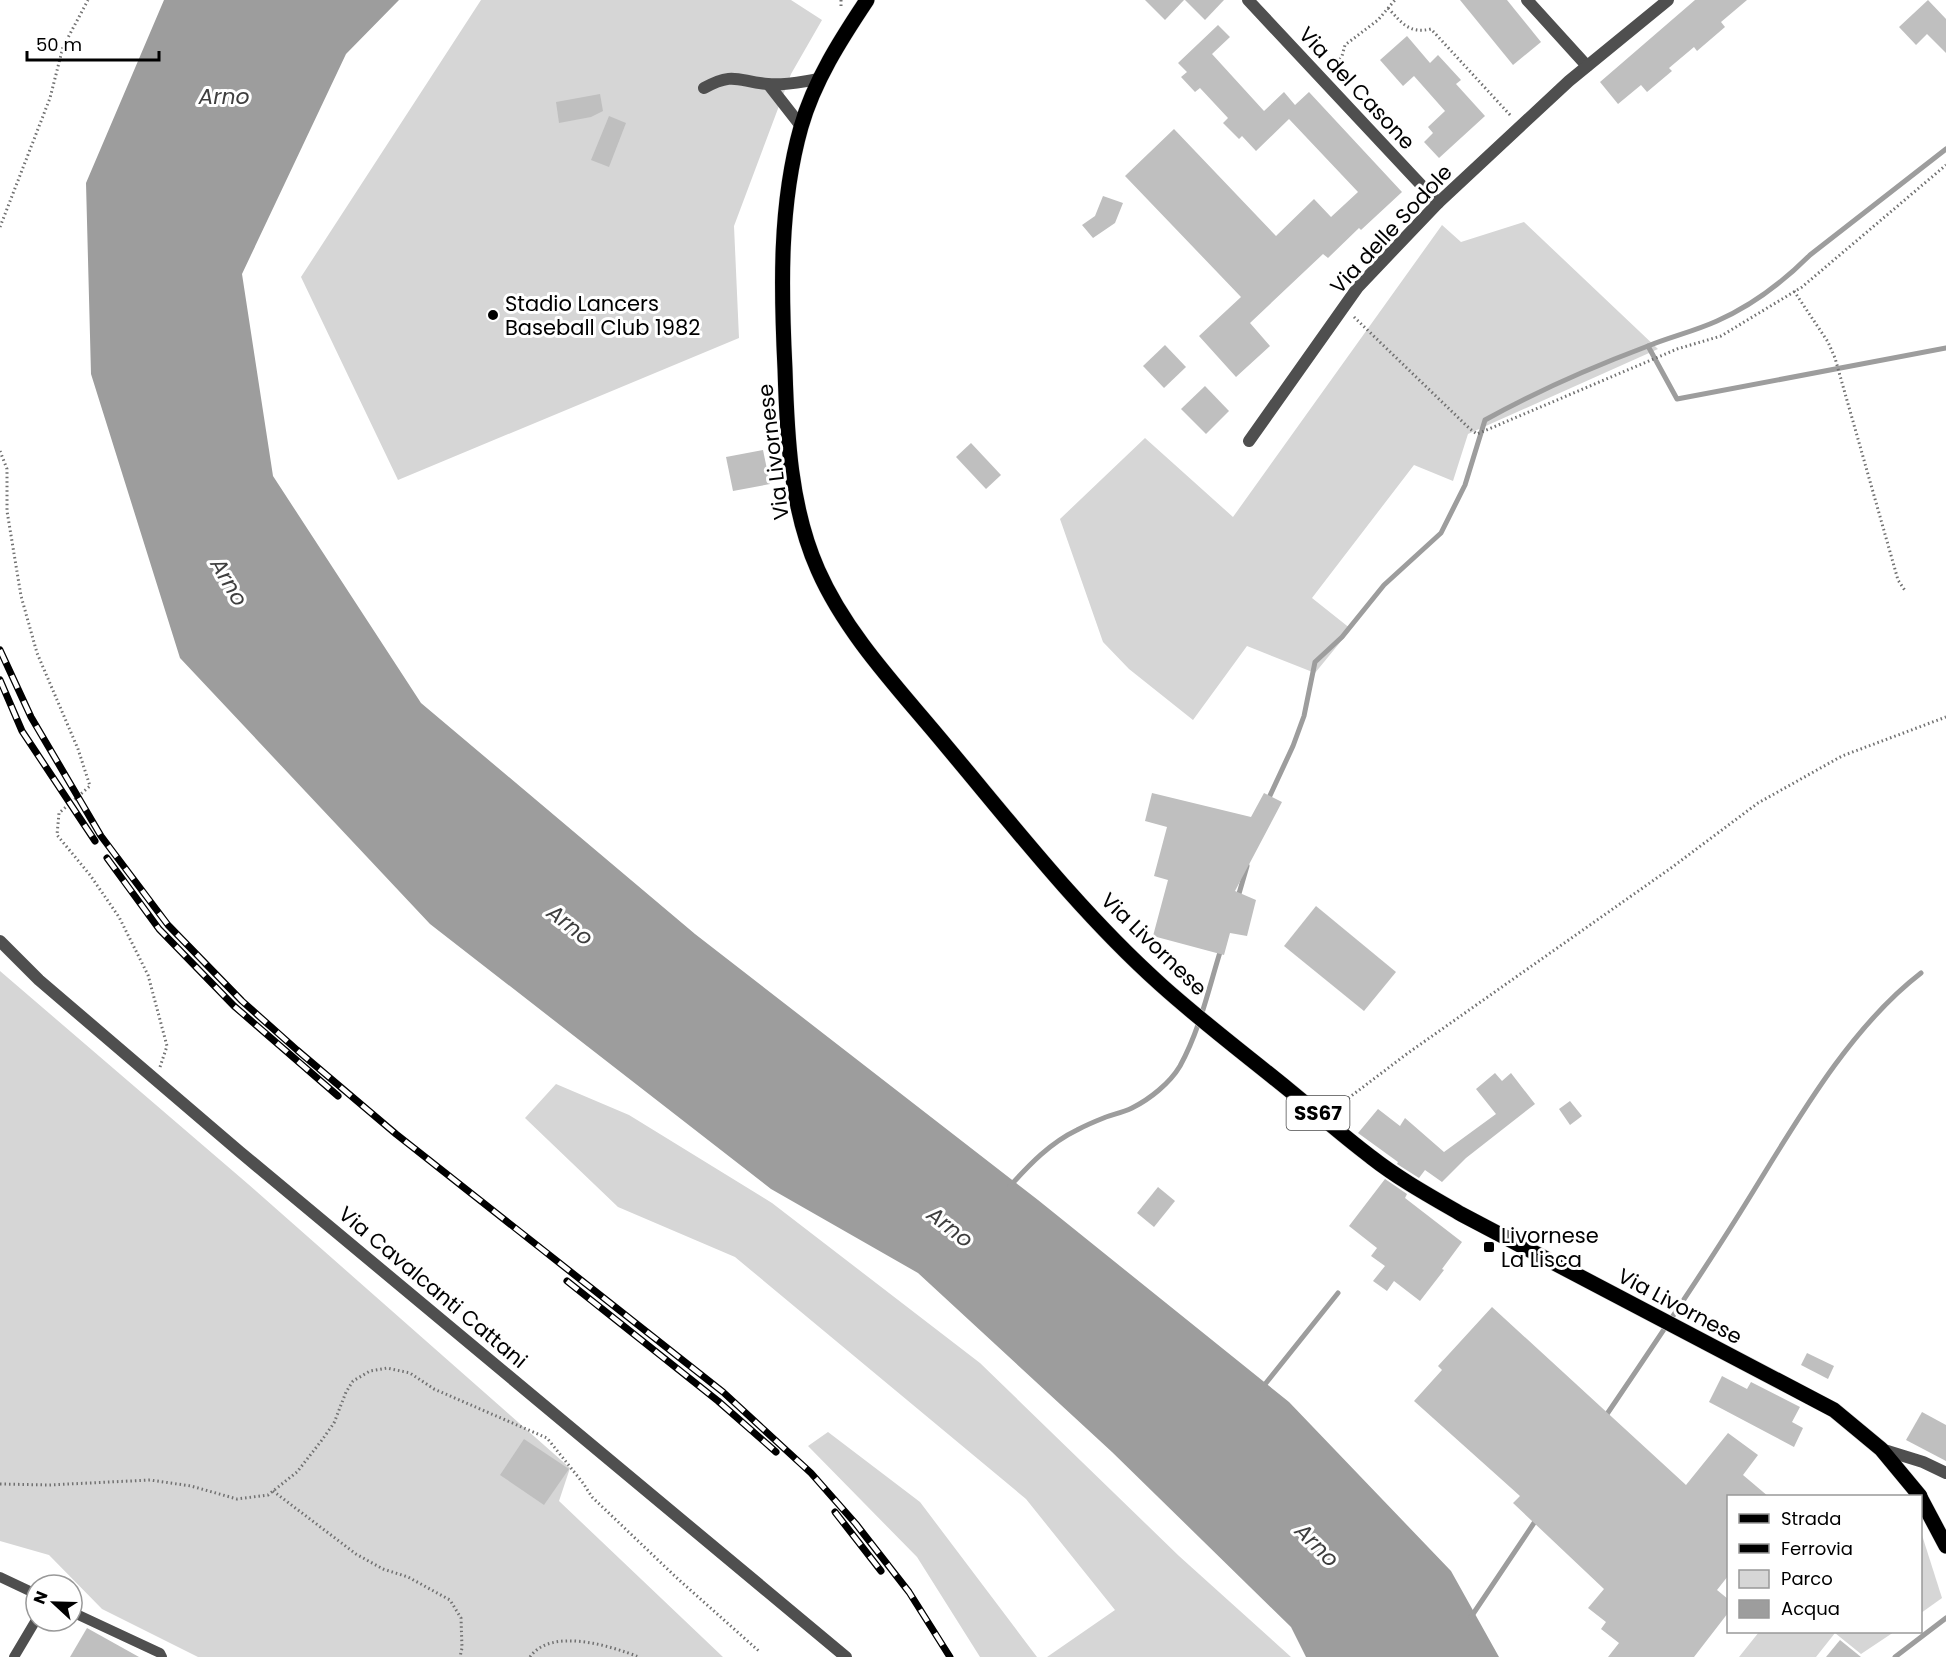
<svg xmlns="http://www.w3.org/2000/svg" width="1946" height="1657" viewBox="0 0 1946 1657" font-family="Poppins,sans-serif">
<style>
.green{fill:#d6d6d6}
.water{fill:#9d9d9d}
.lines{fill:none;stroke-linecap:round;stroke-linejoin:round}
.stream{stroke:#9d9d9d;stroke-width:5}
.building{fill:#bfbfbf}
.primary-casing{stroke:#dbdbdb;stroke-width:16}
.path{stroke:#717171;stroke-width:3;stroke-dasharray:1.5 3;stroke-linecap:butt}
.service{stroke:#4f4f4f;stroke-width:10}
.pedestrian{stroke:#4f4f4f;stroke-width:12}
.minor{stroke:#4f4f4f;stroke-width:12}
.tertiary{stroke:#4f4f4f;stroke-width:12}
.primary{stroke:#000;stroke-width:15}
.rail-casing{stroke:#000;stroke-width:7}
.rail{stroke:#fff;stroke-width:4.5;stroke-dasharray:14;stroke-linecap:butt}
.poi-dot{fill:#000;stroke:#fff;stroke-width:2}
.labels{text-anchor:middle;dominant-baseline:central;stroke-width:6;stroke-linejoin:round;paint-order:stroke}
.shield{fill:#fff;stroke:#4c4c4c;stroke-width:1.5}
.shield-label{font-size:20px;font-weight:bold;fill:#000}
.street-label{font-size:21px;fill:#000;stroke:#fff}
.poi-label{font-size:21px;fill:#000;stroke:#fff;text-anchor:start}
.water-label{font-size:22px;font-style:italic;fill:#3e3e3e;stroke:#fff}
</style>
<rect width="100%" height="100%" fill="#fff"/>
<g class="green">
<polygon points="481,0 791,0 822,20 791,74 734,226 739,338 398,480 301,277"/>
<polygon points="1524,222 1658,349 1468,434 1453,481 1414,465 1312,598 1351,629 1315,673 1247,646 1193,720 1129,669 1103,642 1060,519 1145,438 1233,517 1442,225 1461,242"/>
<polygon points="0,971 248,1184 570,1468 559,1501 723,1657 198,1657 102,1609 49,1555 0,1541"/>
<polygon points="556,1084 629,1115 772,1203 980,1363 1179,1556 1291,1657 1047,1657 1115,1610 1026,1499 735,1257 618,1207 525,1118"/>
<polygon points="828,1432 920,1502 1037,1657 980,1657 917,1557 808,1446"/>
<polygon points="1921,1532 1942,1598 1921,1613 1920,1613"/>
<polygon points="1759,1632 1894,1632 1861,1654 1835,1633 1816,1657 1739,1657"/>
</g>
<polygon class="water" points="164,0 399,0 346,54 242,274 273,476 421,703 695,934 1038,1200 1289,1402 1451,1571 1499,1657 1306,1657 1291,1627 1112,1452 918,1273 771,1189 430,924 180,658 91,374 86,183"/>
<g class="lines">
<g class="stream">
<polyline points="1648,346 1677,399 1946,348"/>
<path d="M1267 802 1293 746 1304 716 1315 662 1342 637 1384 585 1441 533 1465 485 1485 420C1537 391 1592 367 1648 346 1670 337 1695 331 1717 321 1751 306 1784 281 1810 255L1946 149"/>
<polyline points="1238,897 1247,866"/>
<path d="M1010 1186C1030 1164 1050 1143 1077 1130 1086 1125 1096 1121 1106 1117 1115 1114 1124 1112 1132 1108 1150 1099 1170 1083 1180 1066 1200 1030 1209 987 1221 949"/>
<polyline points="1262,1388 1338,1293"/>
<path d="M1605 1417C1649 1352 1694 1286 1736 1219 1788 1137 1843 1033 1921 973"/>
<polyline points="1471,1617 1538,1517"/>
<polyline points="1895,1657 1946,1618"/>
</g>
</g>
<g class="building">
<polygon points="1145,0 1184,0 1165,20"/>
<polygon points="1185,0 1224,0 1205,20"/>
<polygon points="1460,0 1507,0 1541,42 1513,65"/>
<polygon points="1695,0 1747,0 1721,22 1725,27 1697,51 1694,47 1669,68 1672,71 1647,92 1641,85 1618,104 1600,82"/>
<polygon points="1928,0 1946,19 1946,53 1927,34 1916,45 1899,27"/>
<polygon points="1218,25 1230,37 1212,54 1264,111 1284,92 1295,105 1309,92 1402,192 1361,230 1359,228 1328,258 1323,254 1250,323 1270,346 1236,377 1199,336 1241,297 1125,176 1174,129 1276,236 1314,199 1331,217 1358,192 1289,119 1256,151 1242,136 1239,139 1223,123 1228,118 1200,88 1195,92 1181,77 1187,72 1178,63"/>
<polygon points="1407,36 1430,63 1438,55 1461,80 1456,84 1485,116 1439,158 1424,142 1433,133 1428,127 1445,111 1414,76 1403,86 1380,60"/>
<polygon points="600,94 603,111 591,117 559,123 556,102"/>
<polygon points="609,116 626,123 609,167 591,160"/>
<polygon points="1103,196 1123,203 1115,223 1093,238 1082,225 1095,216"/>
<polygon points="1165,345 1186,367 1164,388 1143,366"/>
<polygon points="1205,386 1229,411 1206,434 1181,409"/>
<polygon points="971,443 1001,475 986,489 956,457"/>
<polygon points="763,450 770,484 733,491 726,457"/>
<polygon points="1152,793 1251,817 1264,793 1282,802 1235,891 1256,900 1247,936 1230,933 1224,955 1153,936 1168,880 1154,876 1167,827 1145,821"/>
<polygon points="1316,906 1396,972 1364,1011 1284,946"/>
<polygon points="1495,1073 1502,1081 1511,1073 1535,1104 1466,1158 1442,1182 1425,1170 1419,1178 1397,1164 1398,1162 1358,1133 1378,1109 1400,1126 1405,1118 1444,1152 1496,1114 1476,1089"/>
<polygon points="1570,1101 1582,1116 1570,1125 1559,1109"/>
<polygon points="1385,1179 1407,1194 1405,1198 1462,1242 1442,1269 1444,1270 1420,1301 1394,1281 1387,1291 1373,1281 1385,1266 1371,1256 1377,1248 1349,1226"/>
<polygon points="1158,1187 1175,1201 1154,1227 1137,1213"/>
<polygon points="1492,1307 1686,1485 1728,1433 1758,1455 1743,1475 1769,1497 1728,1497 1728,1576 1717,1590 1728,1599 1728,1613 1694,1657 1608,1657 1619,1643 1601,1629 1606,1622 1588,1608 1604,1589 1513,1503 1520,1496 1414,1401 1442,1370 1438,1366"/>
<polygon points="1807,1353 1834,1366 1828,1379 1801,1365"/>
<polygon points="1722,1376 1747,1389 1751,1382 1800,1407 1792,1422 1803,1428 1794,1447 1709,1402"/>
<polygon points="1922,1412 1946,1425 1946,1461 1906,1440"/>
<polygon points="524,1439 569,1469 544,1505 500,1475"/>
<polygon points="87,1628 139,1657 70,1657"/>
<polygon points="1840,1640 1861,1657 1826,1657"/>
</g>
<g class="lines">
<g class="primary-casing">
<g id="primary">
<path d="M867 0C841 39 814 81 801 127 779 205 781 289 785 369 787 436 790 507 818 570 847 636 901 691 947 747 1015 828 1081 913 1160 984 1201 1021 1246 1055 1289 1090 1316 1112 1343 1136 1371 1157 1399 1179 1430 1196 1461 1214L1834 1410 1881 1449 1920 1496"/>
<polyline points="1920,1497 1946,1546"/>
</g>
</g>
<g class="path">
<polyline points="841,0 841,9"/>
<path d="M1388 8C1402 23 1409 34 1431 29L1511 116"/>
<polyline points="1333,71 1342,56 1345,45 1378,20 1395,0"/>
<polyline points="0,227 50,98 63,47 88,0"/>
<polyline points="1794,291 1828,342 1835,358 1898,580 1906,592"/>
<polyline points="1354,317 1470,429 1477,434 1677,349 1721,336 1802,287 1946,165"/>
<polyline points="0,451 7,469 7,511 21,596 37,653 78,749 90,786 59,813 57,835 90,875 119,917 148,975 167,1046 160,1067"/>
<polyline points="1334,1109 1408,1053 1671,868 1758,803 1842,756 1946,717"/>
<polyline points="0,1484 49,1485 150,1480 191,1486 237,1499 268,1495 297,1472 322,1440 334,1423 346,1392 353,1381 370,1371 387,1368 410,1373 434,1389 547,1438 583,1483 592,1497 679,1580 760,1652"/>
<polyline points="273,1491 356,1554 383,1569 408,1577 450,1600 461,1618 462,1648 460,1657"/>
<path d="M530 1657C551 1627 611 1646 639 1657"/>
</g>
<g class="service">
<polyline points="0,1577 36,1594"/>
<polyline points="72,1612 160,1653 162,1657"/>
<polyline points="14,1657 36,1620"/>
</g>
<polyline class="pedestrian" points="1527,0 1587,66"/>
<g class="minor">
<polyline points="1248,0 1438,203"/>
<polyline points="769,85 801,126"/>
<path d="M704 88C735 71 738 82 768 84 784 86 804 81 820 79"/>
<polyline points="1249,441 1358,287 1438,203 1569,81 1668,0"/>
<polyline points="1881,1449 1923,1462 1946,1473"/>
</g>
<polyline class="tertiary" points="0,941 39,980 240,1152 846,1657"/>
<use href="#primary" class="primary"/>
<g class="rail-casing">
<g id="rail">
<polyline points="0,650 31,717 101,836 168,925 242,1001 297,1050 396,1134 723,1392 811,1473 856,1524 909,1592 950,1657"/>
<polyline points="0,680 22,731 95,841"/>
<polyline points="107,858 159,929 234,1006 338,1096"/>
<polyline points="567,1281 718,1401 776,1452"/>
<polyline points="835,1512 881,1571"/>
</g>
</g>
<use href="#rail" class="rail"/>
</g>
<g class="poi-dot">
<circle cx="493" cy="315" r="6"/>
<rect x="1483" y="1241" width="12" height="12" rx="3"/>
</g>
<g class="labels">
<rect class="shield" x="1286.5" y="1096" width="63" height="34" rx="4.5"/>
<g class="shield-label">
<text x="1318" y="1113">SS67</text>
</g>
<g class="street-label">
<text transform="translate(1357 88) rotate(47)">Via del Casone</text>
<text transform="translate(1391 229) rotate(-47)">Via delle Sodole</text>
<text transform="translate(773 452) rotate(-97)">Via Livornese</text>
<text transform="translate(1154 944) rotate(44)">Via Livornese</text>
<text transform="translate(433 1287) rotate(40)">Via Cavalcanti Cattani</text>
<text transform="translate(1680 1306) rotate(28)">Via Livornese</text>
</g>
<g class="poi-label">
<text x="505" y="303">Stadio Lancers<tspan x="505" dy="24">Baseball Club 1982</tspan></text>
<text x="1501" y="1235">Livornese<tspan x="1501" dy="24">La Lisca</tspan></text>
</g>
<g class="water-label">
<text x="224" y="96">Arno</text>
<text transform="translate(229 582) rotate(60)">Arno</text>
<text transform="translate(570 925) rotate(38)">Arno</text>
<text transform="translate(950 1227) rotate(38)">Arno</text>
<text transform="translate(1317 1545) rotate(45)">Arno</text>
</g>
</g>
<rect x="1727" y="1495" width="195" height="138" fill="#ffffff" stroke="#999999" stroke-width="1.5"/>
<rect x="1739" y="1514" width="30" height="9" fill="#000000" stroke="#999999" stroke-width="1.5"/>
<text x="1781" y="1525" font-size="18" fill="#000000">Strada</text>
<rect x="1739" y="1544" width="30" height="9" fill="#000000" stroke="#999999" stroke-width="1.5"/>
<text x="1781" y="1555" font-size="18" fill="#000000">Ferrovia</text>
<rect x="1739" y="1570" width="30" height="18" fill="#d6d6d6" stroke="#999999" stroke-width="1.5"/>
<text x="1781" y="1585" font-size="18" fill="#000000">Parco</text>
<rect x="1739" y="1600" width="30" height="18" fill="#9d9d9d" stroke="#999999" stroke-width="1.5"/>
<text x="1781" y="1615" font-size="18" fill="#000000">Acqua</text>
<g transform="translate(54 1603) rotate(292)"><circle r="28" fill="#ffffff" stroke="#999999" stroke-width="1.5"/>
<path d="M0-4.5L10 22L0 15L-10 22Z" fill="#000000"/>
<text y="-9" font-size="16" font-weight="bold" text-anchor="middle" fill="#000000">N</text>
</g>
<path d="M27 51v9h132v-9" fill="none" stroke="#000000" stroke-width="3"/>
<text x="36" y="51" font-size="18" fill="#000000" stroke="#ffffff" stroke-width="4.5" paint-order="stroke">50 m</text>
</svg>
